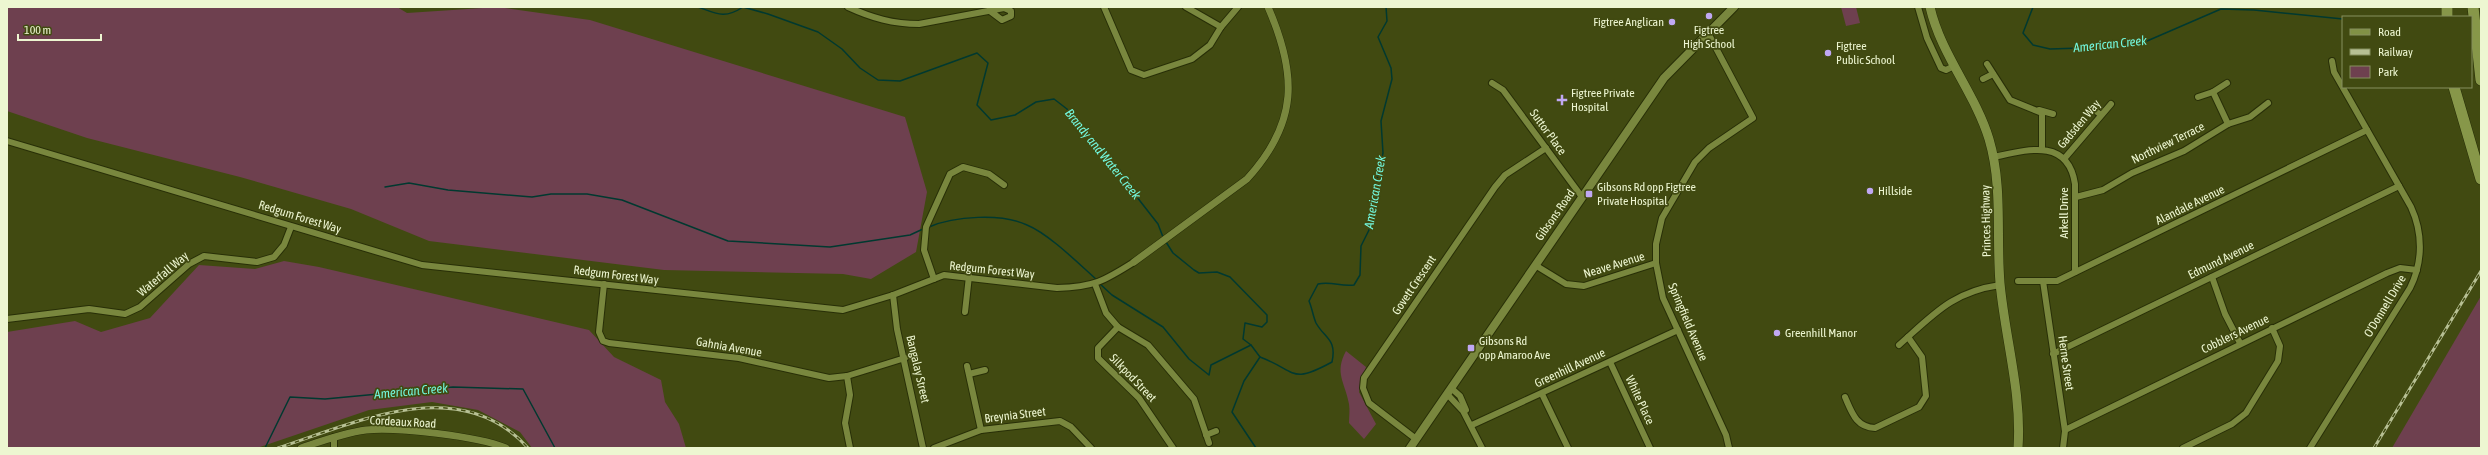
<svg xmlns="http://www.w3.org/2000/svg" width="2488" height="455" viewBox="0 0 2488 455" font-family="'Asap Condensed',sans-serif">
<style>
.green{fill:#6e404f}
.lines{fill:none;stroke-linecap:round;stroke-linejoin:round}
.stream{stroke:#003930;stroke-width:1.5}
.minor-casing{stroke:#282f07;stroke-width:8}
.tertiary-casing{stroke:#282f07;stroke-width:8}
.secondary-casing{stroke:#282f07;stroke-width:10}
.primary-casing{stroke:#282f07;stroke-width:10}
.motorway-casing{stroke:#282f07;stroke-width:12}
.minor{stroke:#79873e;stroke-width:6}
.tertiary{stroke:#79873e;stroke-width:7}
.secondary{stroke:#79873e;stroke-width:8}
.primary{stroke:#819145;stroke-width:9}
.motorway{stroke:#879749;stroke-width:11}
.rail-casing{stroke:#b7c094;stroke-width:3}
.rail{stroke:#414a11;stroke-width:1.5;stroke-dasharray:4.5;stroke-linecap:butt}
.poi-dot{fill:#c0a8f3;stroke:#414a11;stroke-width:1.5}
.labels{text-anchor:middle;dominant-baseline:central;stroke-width:3.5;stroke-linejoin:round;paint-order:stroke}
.poi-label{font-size:12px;fill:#edf6d1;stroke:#414a11;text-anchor:start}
.street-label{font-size:12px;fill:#edf6d1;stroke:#414a11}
.water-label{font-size:13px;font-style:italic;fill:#73f8de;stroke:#414a11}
</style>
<rect width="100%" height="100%" fill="#414a11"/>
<g class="green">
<polygon points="7,7 397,7 407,13 498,7 590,20 905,117 927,192 916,252 871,279 843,274 664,270 429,241 351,209 240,177 87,138 7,111"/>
<polygon points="1841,7 1856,7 1860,23 1846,26"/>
<polygon points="284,261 319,267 589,330 614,357 661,380 665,402 679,424 686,448 532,448 520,432 478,410 432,402 369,410 257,448 7,448 7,332 75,321 101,332 150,318 199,265 255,269"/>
<polygon points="2481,296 2481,448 2392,448"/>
<path d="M1346 351 1366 367 1359 392 1376 424 1364 439 1349 423C1349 417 1350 410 1349 404 1345 382 1334 373 1346 351Z"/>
</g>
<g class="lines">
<g class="stream">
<path d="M698 7C717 14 725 19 743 7L768 14 818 32 842 49 860 68 878 80 900 81 977 53 988 63 977 105 991 120 1015 115 1036 102 1054 99 1067 109 1084 134 1120 170 1133 192 1158 224 1163 237"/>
<polyline points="2033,7 2023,33 2033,45 2050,49 2081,48 2147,41 2221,9 2254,10 2343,19"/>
<polyline points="385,187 409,183 448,190 532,197 551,194 587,194 622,200 728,241 830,247 910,235 923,229"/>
<path d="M929 227C954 216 1002 213 1027 225 1049 234 1079 264 1097 280"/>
<polyline points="1166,242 1173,253 1194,270 1199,273 1217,272 1230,277 1267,315 1267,322 1262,327 1245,323 1243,339 1251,345 1260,357"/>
<polyline points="1099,283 1112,295 1163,327 1189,359 1209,375 1211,365 1251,345"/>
<polyline points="265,448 290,397 325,399 453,387 523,389 555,448"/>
<path d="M1256 448 1232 412 1244 381 1260 357C1297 371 1290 385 1332 362 1337 339 1325 339 1316 323 1313 316 1312 308 1309 301L1318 284C1332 281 1341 287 1354 285L1360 275 1361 246 1369 230 1371 206 1383 153 1381 121 1392 79 1391 68 1378 37 1387 21 1386 7"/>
</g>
<g class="minor-casing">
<g id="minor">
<path d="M848 7C872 18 893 24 919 24L1004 8 1011 11V16L1002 20 990 11"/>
<polyline points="1104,7 1131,70 1144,75 1192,59 1210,45 1221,27 1238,7"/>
<polyline points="1186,7 1221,27"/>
<polyline points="1918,7 1927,38 1941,68 1946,70 1954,66"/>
<polyline points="1708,33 1753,118 1709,148 1695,162 1662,218 1656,244 1656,263 1663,298 1726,435 1729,448"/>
<polyline points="1987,64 2010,100 2042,113 2042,148"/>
<polyline points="1983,79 1993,74"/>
<polyline points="1492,83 1503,90 1582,197"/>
<polyline points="2227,83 2213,92 2228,124"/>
<polyline points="2198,97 2213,92"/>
<polyline points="2092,108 2101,115"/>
<polyline points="2039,110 2053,114"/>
<path d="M7 141 422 265 843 310 893 295 944 275 1057 288C1094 287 1104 281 1134 262"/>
<path d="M1994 157C2026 150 2068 137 2075 184V272"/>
<polyline points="2064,159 2111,104"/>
<polyline points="2076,197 2103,190 2132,173 2184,151 2228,124 2250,117 2268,103"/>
<polyline points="1535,265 1566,284 1584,286 1656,263"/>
<polyline points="2212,277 2225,314 2240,343"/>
<polyline points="934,279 924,250 926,227 950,174 963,167 989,174 1004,185"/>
<polyline points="2018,281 2057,281 2367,130"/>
<polyline points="2043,281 2065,431 2063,448"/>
<polyline points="604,284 599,332 603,341 609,343 739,358 829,378 847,376 905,358"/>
<polyline points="1095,284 1106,313 1118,327 1148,345 1194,399 1209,443"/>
<polyline points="893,295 897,329 923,448"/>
<polyline points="965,312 969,276"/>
<polyline points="7,319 89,309 125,314 140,307 189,264 204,256 257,262 274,257 284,245 291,227"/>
<polyline points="1118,327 1098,348 1098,358 1139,398 1173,448"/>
<path d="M1899 345C1934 314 1952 292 2000 285"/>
<polyline points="2053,354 2399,186"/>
<polyline points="1610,362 1650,448"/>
<polyline points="967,366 981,430"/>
<polyline points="969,374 985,370"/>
<polyline points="847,376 850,395 845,423 850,448"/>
<polyline points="1451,388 1460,396 1466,410"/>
<polyline points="1447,394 1463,411 1482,448"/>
<polyline points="1542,394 1568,448"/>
<path d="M1845 397C1852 413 1856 427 1875 428L1919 407 1926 396 1922 357 1908 337"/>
<polyline points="1472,425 1678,330"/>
<polyline points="2065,430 2387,273 2400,268 2417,270"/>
<polyline points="1206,435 1216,431"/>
<polyline points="334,437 334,448"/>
<polyline points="1416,439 1369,403 1363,388 1364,378 1495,187 1505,175 1546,148"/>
<polyline points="934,448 981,430 1060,421 1071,427 1091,448"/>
<polyline points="2183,448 2232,424 2246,413 2278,361 2280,346 2272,328"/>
<path d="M2310 448 2410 288C2423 262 2423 233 2411 207L2334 72 2332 61"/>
</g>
</g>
<g class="tertiary-casing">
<g id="tertiary">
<path d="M1134 262 1247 179C1299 122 1297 74 1268 7"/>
<path d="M301 448C322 441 343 433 366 430 397 427 477 436 506 448"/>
</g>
</g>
<g class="secondary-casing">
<polyline id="secondary" points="1410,448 1664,78 1734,7"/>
</g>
<g class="primary-casing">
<path id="primary" d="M1930 7C1941 55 1975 93 1989 139 2003 186 1996 235 2000 283 2005 338 2022 393 2018 448"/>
</g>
<g class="motorway-casing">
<g id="motorway">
<polyline points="2447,7 2447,17"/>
<polyline points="2473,7 2481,80"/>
<polyline points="2454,87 2481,179"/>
</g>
</g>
<use href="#minor" class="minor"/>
<use href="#tertiary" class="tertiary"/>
<use href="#secondary" class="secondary"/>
<use href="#primary" class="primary"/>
<use href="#motorway" class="motorway"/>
<g class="rail-casing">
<g id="rail">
<path d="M278 448C358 422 460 372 528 448"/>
<polyline points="2374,448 2481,271"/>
</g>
</g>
<use href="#rail" class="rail"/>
</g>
<g class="poi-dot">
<circle cx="1709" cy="16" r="4"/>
<circle cx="1672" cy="22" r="4"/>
<circle cx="1828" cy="53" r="4"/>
<path d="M1560 94h4v4h4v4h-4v4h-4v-4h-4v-4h4z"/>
<circle cx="1870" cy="191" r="4"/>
<rect x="1585" y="190" width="8" height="8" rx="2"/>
<circle cx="1777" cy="333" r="4"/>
<rect x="1467" y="344" width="8" height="8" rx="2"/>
</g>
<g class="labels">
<g class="poi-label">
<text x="1664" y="22" text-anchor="end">Figtree Anglican</text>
<text x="1709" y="30" text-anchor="middle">Figtree<tspan x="1709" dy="14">High School</tspan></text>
<text x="1836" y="46">Figtree<tspan x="1836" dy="14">Public School</tspan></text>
<text x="1571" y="93">Figtree Private<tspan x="1571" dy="14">Hospital</tspan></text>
<text x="1597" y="187">Gibsons Rd opp Figtree<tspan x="1597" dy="14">Private Hospital</tspan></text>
<text x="1878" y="191">Hillside</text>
<text x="1785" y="333">Greenhill Manor</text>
<text x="1479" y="341">Gibsons Rd<tspan x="1479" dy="14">opp Amaroo Ave</tspan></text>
</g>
<g class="street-label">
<text transform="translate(2079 124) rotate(-50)">Gadsden Way</text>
<text transform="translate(1548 132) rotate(54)">Suttor Place</text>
<text transform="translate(2168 143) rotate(-26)">Northview Terrace</text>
<text transform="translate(2190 205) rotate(-26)">Alandale Avenue</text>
<text transform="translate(2064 213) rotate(-90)">Arkell Drive</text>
<text transform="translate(1555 215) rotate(-55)">Gibsons Road</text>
<text transform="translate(300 217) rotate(17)">Redgum Forest Way</text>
<text transform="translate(1986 221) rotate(-91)">Princes Highway</text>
<text transform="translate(2221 260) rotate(-26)">Edmund Avenue</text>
<text transform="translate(1614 265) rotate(-17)">Neave Avenue</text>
<text transform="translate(992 270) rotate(6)">Redgum Forest Way</text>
<text transform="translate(163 274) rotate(-40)">Waterfall Way</text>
<text transform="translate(616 275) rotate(7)">Redgum Forest Way</text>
<text transform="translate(1414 285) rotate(-56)">Govett Crescent</text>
<text transform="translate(2385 306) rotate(-59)">O'Donnell Drive</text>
<text transform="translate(1688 322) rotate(67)">Springfield Avenue</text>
<text transform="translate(2235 334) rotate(-26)">Cobblers Avenue</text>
<text transform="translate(729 347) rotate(10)">Gahnia Avenue</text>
<text transform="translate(2066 363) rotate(82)">Herne Street</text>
<text transform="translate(1570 368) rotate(-25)">Greenhill Avenue</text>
<text transform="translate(918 369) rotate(77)">Bangalay Street</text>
<text transform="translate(1133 378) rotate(46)">Silkpod Street</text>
<text transform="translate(1640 400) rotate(65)">White Place</text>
<text transform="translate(1015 415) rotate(-7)">Breynia Street</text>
<text transform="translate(403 422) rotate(3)">Cordeaux Road</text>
</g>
<g class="water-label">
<text transform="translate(2110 44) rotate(-6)">American Creek</text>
<text transform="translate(1103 154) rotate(51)">Brandy and Water Creek</text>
<text transform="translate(1375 192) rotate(-80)">American Creek</text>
<text transform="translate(411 391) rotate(-5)">American Creek</text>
</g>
</g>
<rect width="2488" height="455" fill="none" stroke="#edf6d1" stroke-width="16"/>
<rect x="2342" y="16" width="130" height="72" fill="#414a11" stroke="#868f5e"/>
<rect x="2350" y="29" width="20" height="6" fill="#819145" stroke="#868f5e"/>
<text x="2378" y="36" font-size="12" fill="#edf6d1">Road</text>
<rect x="2350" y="49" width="20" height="6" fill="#b7c094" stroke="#868f5e"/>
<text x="2378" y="56" font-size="12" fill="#edf6d1">Railway</text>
<rect x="2350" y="66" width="20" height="12" fill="#6e404f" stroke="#868f5e"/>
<text x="2378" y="76" font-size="12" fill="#edf6d1">Park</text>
<path d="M18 34v6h83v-6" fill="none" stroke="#edf6d1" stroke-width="2"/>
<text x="24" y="34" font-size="12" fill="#edf6d1" stroke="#414a11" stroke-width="3" paint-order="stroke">100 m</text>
</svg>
